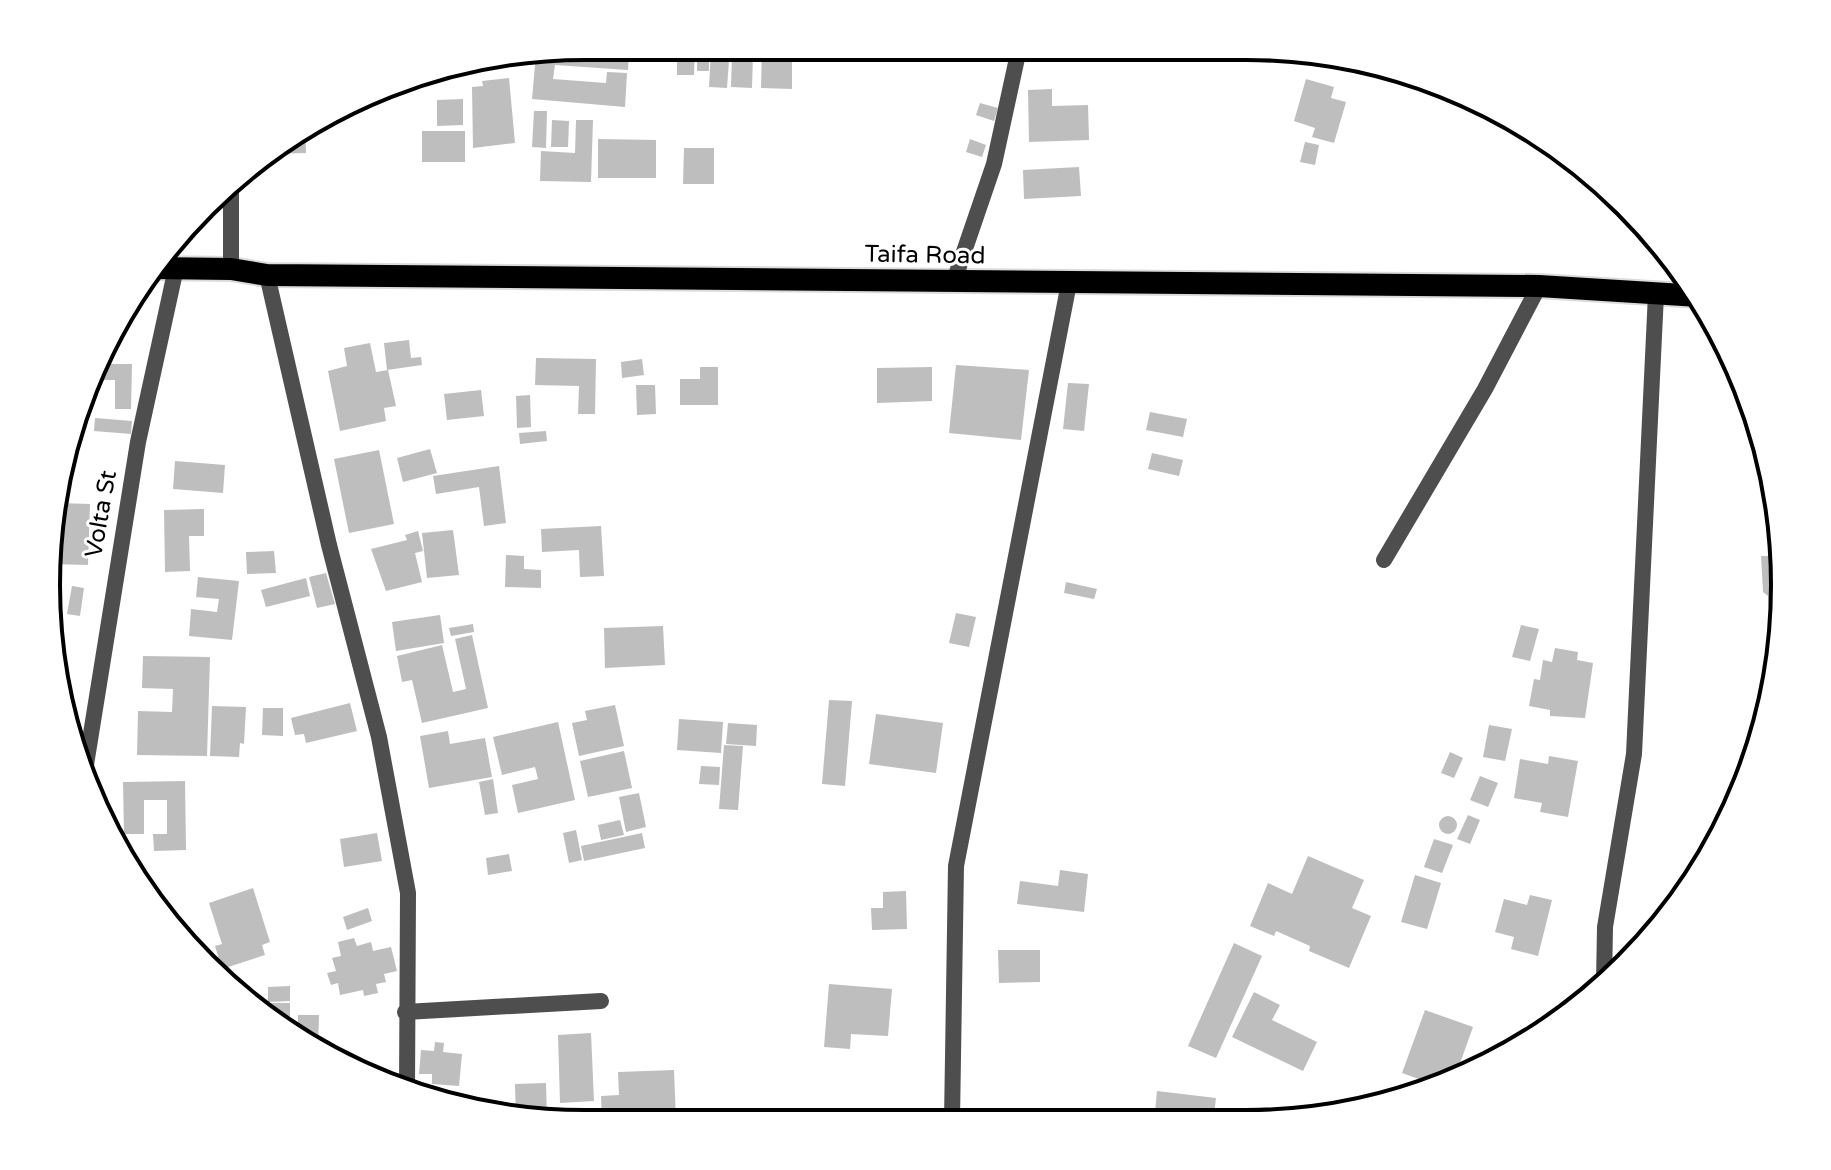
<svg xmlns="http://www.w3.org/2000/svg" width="1831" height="1170" viewBox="0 0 1831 1170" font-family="'Varela Round',sans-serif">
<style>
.building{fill:#bebebe}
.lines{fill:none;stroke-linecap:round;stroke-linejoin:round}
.trunk-casing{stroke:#dbdbdb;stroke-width:26}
.minor{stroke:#4e4e4e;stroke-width:16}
.trunk{stroke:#000;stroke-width:22}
.labels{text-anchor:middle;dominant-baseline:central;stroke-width:6;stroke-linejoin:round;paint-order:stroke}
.street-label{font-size:24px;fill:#000;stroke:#fff}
.rim{fill:none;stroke:#000;stroke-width:4}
</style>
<rect width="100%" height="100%" fill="#fff"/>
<g class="building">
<polygon points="582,46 629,50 628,70 555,65 553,79 606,83 607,72 627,73 625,107 532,99 536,54"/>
<polygon points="677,47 695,47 694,75 677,75"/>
<polygon points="708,47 730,47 727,88 709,87 711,50"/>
<polygon points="762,47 792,47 792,89 761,88"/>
<polygon points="732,54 753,55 752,88 731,87"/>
<rect x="697" y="55" width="12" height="16"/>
<polygon points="409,76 410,91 372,94"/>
<polygon points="509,78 515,143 473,148 472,87 483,86 482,81"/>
<polygon points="1306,79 1334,87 1331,98 1346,102 1334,143 1312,137 1315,128 1294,121"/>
<polygon points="1052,89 1052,106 1088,105 1089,140 1029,142 1028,90"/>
<polygon points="463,99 463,125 437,126 437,100"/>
<polygon points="980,103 998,108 994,121 976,115"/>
<polygon points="534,111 547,111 546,148 532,147"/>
<polygon points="552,120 569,121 568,147 551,147"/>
<polygon points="576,120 593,120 591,182 540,181 541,151 575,153"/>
<polygon points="305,127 306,153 267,154 285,137"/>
<rect x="422" y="131" width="43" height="31"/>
<polygon points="598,139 656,140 656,178 598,178"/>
<polygon points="970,139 986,145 982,157 966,152"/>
<polygon points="1305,142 1319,145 1315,165 1300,162"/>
<polygon points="684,148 714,148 714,184 683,184"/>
<polygon points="1079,167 1081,196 1024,199 1023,170"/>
<polygon points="409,340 411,358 421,357 422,365 387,370 384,343"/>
<polygon points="370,343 376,372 388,370 396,406 384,408 386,421 340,431 328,371 347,366 344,348"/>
<polygon points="536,358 596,359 595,414 578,414 579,386 535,385"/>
<polygon points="642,359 644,375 622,378 621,362"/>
<polygon points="100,364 132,364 131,409 115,409 115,380 92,380"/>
<polygon points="956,365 1029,370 1021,440 949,433"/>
<polygon points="700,367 718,367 718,405 680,405 680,379 700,379"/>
<polygon points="932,367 932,401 877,403 877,368"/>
<polygon points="1068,383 1089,384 1084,431 1063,429"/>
<polygon points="636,385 655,385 656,414 637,415"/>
<polygon points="481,390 484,416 447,420 444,394"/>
<polygon points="530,395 531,427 517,428 516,396"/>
<polygon points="1150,412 1187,419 1183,437 1146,430"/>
<polygon points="95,418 132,421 131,434 94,431"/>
<polygon points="546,431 547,441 520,444 519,433"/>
<polygon points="430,449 437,473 403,482 397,458"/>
<polygon points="379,450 394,524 349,533 334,459"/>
<polygon points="66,453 71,454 67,483 61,482"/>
<polygon points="1152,453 1183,460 1179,476 1148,469"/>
<polygon points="175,461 225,465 223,493 173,489"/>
<polygon points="499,466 506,523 484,526 479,487 436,494 433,476"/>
<polygon points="57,503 90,504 88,565 49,564 47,550"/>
<polygon points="204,509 204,536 189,536 190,571 165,572 164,510"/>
<polygon points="601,526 604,576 580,577 579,550 542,552 541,529"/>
<polygon points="453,530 459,575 427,578 422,533"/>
<polygon points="418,531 423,551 415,553 422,582 386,591 371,549 407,540 405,535"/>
<polygon points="1770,535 1781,535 1784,614 1769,615 1768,596 1763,592 1761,556 1771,556"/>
<polygon points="274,551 276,573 247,574 246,552"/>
<polygon points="506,555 524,556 524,569 541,570 541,588 505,587"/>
<polygon points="326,573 335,604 317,608 309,577"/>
<polygon points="198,577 239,581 232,640 189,636 191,609 217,612 219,599 196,597"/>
<polygon points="306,578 310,596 266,607 261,590"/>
<polygon points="1066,582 1097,589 1094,599 1064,593"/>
<polygon points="72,586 84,588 80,616 67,614"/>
<polygon points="956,613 976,617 969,647 949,643"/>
<polygon points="440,615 444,643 396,651 392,622"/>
<polygon points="473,624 474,632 451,636 449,628"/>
<polygon points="1521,625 1539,629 1530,661 1512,657"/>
<polygon points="663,626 665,665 605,668 604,628"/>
<polygon points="472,635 488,708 422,723 412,680 402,682 397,656 442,645 453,692 466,689 455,639"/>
<polygon points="1555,648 1578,652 1577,660 1593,663 1585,718 1550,716 1550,710 1529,706 1534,679 1540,680 1543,660 1552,662"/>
<polygon points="143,656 210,657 207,756 137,755 138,711 172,712 173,689 142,688"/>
<polygon points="829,700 852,701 845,786 822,784"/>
<polygon points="350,703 357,731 306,743 304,734 295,735 291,718"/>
<polygon points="615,705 624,746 579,756 572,723 587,720 585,711"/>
<polygon points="212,706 246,707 244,744 240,743 239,757 210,756"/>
<polygon points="263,708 283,708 283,736 262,735"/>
<polygon points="876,714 943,723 936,773 869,764"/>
<polygon points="679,719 723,722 721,753 677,750"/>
<polygon points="558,722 575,800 518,813 512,785 538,779 535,767 502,775 493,737"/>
<polygon points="728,723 757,725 756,746 726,744"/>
<polygon points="1489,725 1512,729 1505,761 1483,757"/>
<polygon points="448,731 450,744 485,738 492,777 429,788 420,736"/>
<polygon points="724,745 743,746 738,810 719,809"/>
<polygon points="624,751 632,788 588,797 580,761"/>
<polygon points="1450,752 1463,758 1454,778 1441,773"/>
<polygon points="1549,756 1578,761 1568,817 1540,812 1542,803 1514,798 1520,759 1548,764"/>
<polygon points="701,766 720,767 719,785 699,784"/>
<polygon points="1480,776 1498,783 1488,807 1470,800"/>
<polygon points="493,779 498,813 485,815 479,782"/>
<polygon points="185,781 186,850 154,851 153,834 167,834 167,800 144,800 144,834 124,834 123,782"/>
<polygon points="639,793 646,827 626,832 619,797"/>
<polygon points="1468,815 1480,820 1470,844 1457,839"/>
<circle cx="1448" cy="825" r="9"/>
<polygon points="620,820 624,835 601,840 598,825"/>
<polygon points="576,830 582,860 569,863 563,833"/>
<polygon points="377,833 382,861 344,867 340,839"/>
<polygon points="642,833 645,848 584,861 581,846"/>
<polygon points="1434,839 1453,845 1442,873 1424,867"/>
<polygon points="509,854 512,871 488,875 486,858"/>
<polygon points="1308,856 1364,880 1352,908 1371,916 1349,968 1309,951 1310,946 1276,931 1274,936 1250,926 1268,883 1292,894"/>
<polygon points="1060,870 1088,874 1084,912 1017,904 1020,881 1058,886"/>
<polygon points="1415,875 1441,883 1427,929 1401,922"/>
<polygon points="253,888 270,942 262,945 265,955 222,969 215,946 222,944 209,903"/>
<polygon points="906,891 907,929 872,930 871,908 883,908 883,892"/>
<polygon points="1530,895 1552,900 1538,956 1511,949 1514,937 1495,932 1504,899 1527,905"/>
<polygon points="368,908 372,921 347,930 343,917"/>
<polygon points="354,938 357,946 371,942 373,951 391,947 397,971 384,974 386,982 376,984 378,993 364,996 363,990 340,995 338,983 331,985 327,973 336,971 332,958 341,956 338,942"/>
<polygon points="1234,943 1262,956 1216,1058 1188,1046"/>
<polygon points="998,950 1040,950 1040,982 999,983"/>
<polygon points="829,984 892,989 888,1036 851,1034 850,1049 824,1047"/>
<polygon points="290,986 290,1001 268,1002 268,987"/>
<polygon points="1254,992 1280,1005 1272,1020 1317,1042 1303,1071 1232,1037"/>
<polygon points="268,1003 290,1003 290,1032 268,1019"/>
<polygon points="1425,1010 1473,1027 1454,1080 1438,1086 1402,1073"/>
<polygon points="298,1015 319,1015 318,1048 298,1036"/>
<polygon points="591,1033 594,1101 560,1103 558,1035"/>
<polygon points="435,1042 444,1043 443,1052 462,1054 459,1086 432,1084 432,1074 419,1074 421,1050 434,1051"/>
<polygon points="674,1070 676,1120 602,1120 601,1096 619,1095 618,1072"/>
<polygon points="546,1083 547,1120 516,1119 515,1084"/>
<polygon points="1157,1091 1216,1098 1213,1123 1154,1122"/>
</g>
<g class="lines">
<g class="trunk-casing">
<polyline id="trunk" points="152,268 231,269 267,275 1539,286 1699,296"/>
</g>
<g class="minor">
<polyline points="231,188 231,269"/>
<polyline points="267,275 329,545 379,737 408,893 407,1090"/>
<polyline points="954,281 994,164 1019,49"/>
<polyline points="1384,560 1485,389 1539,286"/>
<polyline points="85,771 138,442 176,268"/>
<polyline points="1604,983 1605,927 1634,754 1656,294"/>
<polyline points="405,1012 601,1001"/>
<polyline points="952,1121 956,866 1069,283"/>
</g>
<use href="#trunk" class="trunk"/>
</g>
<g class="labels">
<g class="street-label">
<text transform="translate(925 255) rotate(1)">Taifa Road</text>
<text transform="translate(101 514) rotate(-80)">Volta St</text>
</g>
</g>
<path d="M0 0H1831V1170H0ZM585 60H1246A525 525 0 0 1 1771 585V585A525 525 0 0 1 1246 1110H585A525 525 0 0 1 60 585V585A525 525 0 0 1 585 60Z" fill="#fff" fill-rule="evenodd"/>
<path class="rim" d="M585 60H1246A525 525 0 0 1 1771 585V585A525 525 0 0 1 1246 1110H585A525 525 0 0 1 60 585V585A525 525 0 0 1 585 60Z"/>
</svg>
